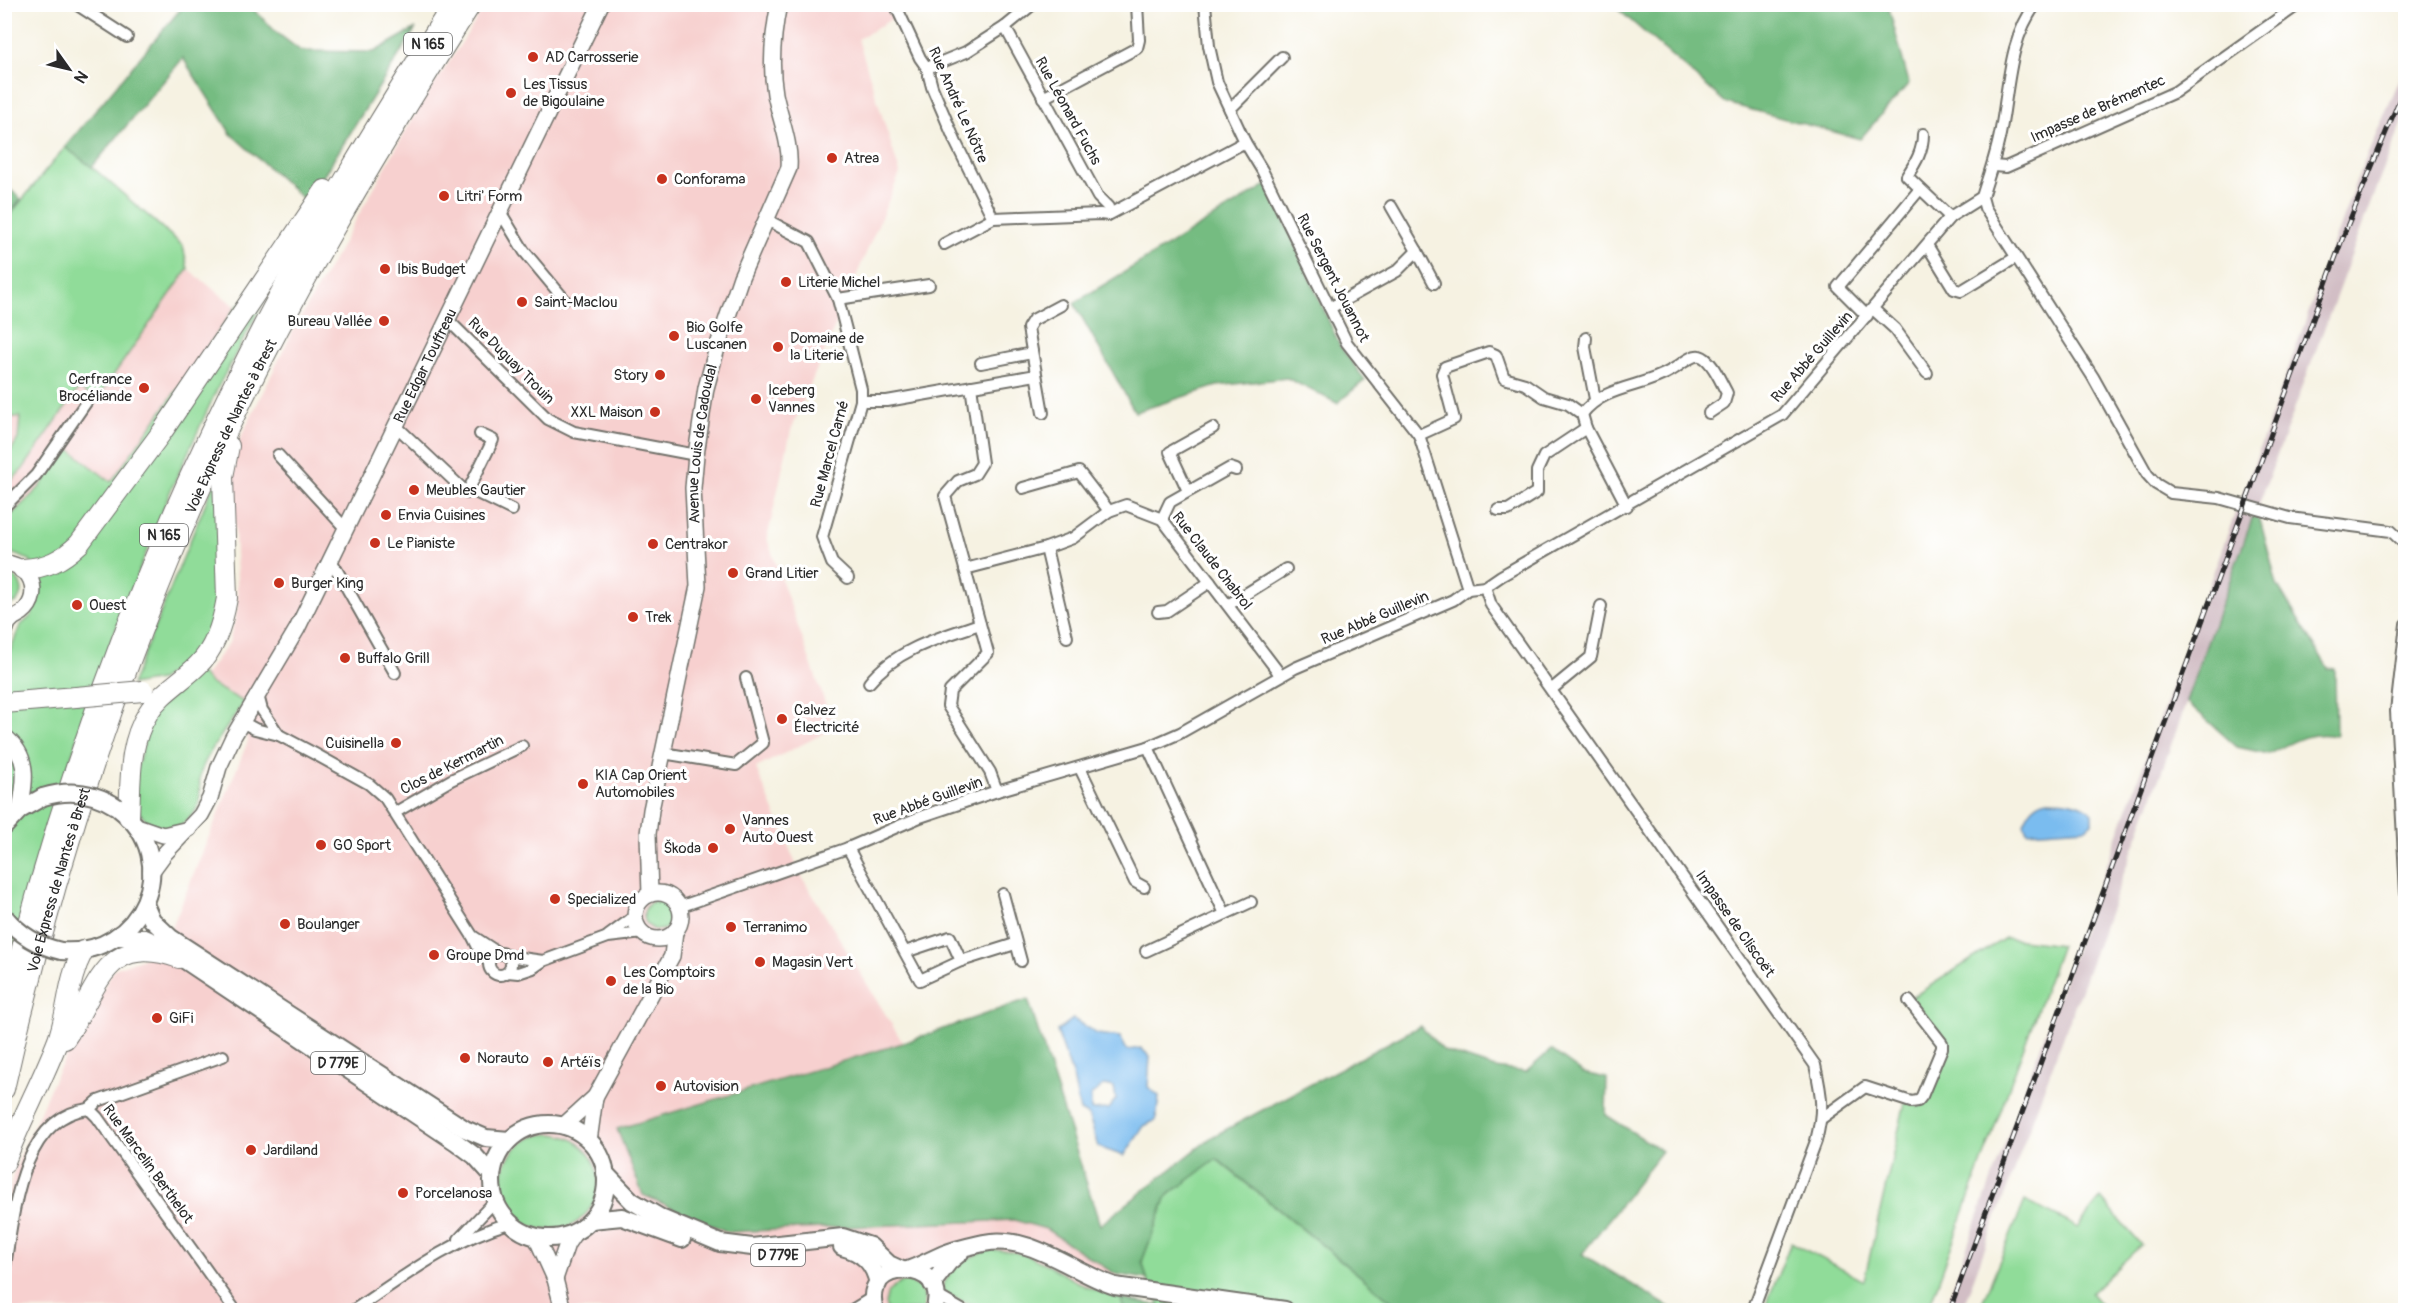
<svg xmlns="http://www.w3.org/2000/svg" width="2410" height="1315" viewBox="0 0 2410 1315" font-family="Pangolin,sans-serif">
<style>
.built{fill:#f7d0cf}
.industrial{fill:#d2bec5}
.green{fill:#90dc99;stroke:#5e8462;stroke-width:1.5}
.forest{fill:#74bc81;stroke:#507456;stroke-width:1.5}
.water{fill:#7abcef;stroke:#52748d;stroke-width:1.5;fill-rule:evenodd}
.lines{fill:none;stroke-linecap:round;stroke-linejoin:round}
.street-casing{stroke:#72716b;stroke-width:14}
.secondary-casing{stroke:#72716b;stroke-width:18}
.primary-casing{stroke:#72716b;stroke-width:20}
.highway-casing{stroke:#72716b;stroke-width:22}
.street{stroke:#fff;stroke-width:10}
.secondary{stroke:#fff;stroke-width:15}
.primary{stroke:#fff;stroke-width:16}
.highway{stroke:#fff;stroke-width:20}
.rail-casing{stroke:#2b2b2b;stroke-width:5}
.rail{stroke:#fff;stroke-width:3;stroke-dasharray:9;stroke-linecap:butt}
.primary-bridge-casing{stroke:#72716b;stroke-width:20;stroke-linecap:butt}
.highway-bridge-casing{stroke:#72716b;stroke-width:22;stroke-linecap:butt}
.primary-bridge{stroke:#fff;stroke-width:16}
.highway-bridge{stroke:#fff;stroke-width:20}
.poi-dot{fill:#c8321e;stroke:#fff;stroke-width:2}
.labels{text-anchor:middle;dominant-baseline:central;stroke-width:6;stroke-linejoin:round;paint-order:stroke}
.shield{fill:#fff;stroke:#6b6b6b;stroke-width:1.5}
.shield-label{font-size:14px;font-weight:bold;fill:#2b2b2b}
.poi-label{font-size:15px;fill:#2b2b2b;stroke:#fff;text-anchor:start}
.street-label{font-size:15px;fill:#2b2b2b;stroke:#fff}
</style>
<rect width="100%" height="100%" fill="#fff"/>
<filter id="ink" filterUnits="userSpaceOnUse"><feTurbulence type="fractalNoise" baseFrequency=".0167" numOctaves="2"/><feDisplacementMap in="SourceGraphic" scale="12" xChannelSelector="R" yChannelSelector="G"/><feConvolveMatrix kernelMatrix="1 2 1 2 8 2 1 2 1" color-interpolation-filters="sRGB"/></filter>
<filter id="wash" filterUnits="userSpaceOnUse"><feTurbulence type="fractalNoise" baseFrequency=".008" numOctaves="4" result="noise"/><feDisplacementMap in="SourceGraphic" scale="24" xChannelSelector="R" yChannelSelector="G"/><feGaussianBlur stdDeviation="1.35" result="paint"/><feColorMatrix in="noise" values="0 0 0 0 0 0 0 0 0 0 0 0 0 0 0 0 0 1.4 0 .05"/><feComposite in="paint" operator="in"/></filter>
<g filter="url(#wash)">
<rect width="100%" height="100%" fill="#f6f2e2"/>
<g class="built">
<polygon points="486,5 915,5 858,39 900,173 791,430 767,539 834,728 756,768 800,874 903,1043 617,1129 728,1232 1014,1220 1046,1229 1115,1274 1124,1310 5,1310 5,1216 13,1174 53,1081 114,969 154,954 172,927 248,741 241,704 202,679 229,643 238,608 234,499 235,449 291,335 416,113"/>
<polygon points="188,269 236,307 111,482 67,448 40,487 8,518 5,534 10,553 5,556 4,417 18,416 36,420 80,388 96,400"/>
</g>
<g class="industrial">
<polygon points="2405,67 2405,117 2377,186 2258,507 2241,500 2357,178"/>
<polygon points="2237,508 2254,514 2160,776 1962,1310 1944,1310"/>
</g>
<g class="green">
<polygon points="65,147 92,167 183,246 188,269 96,400 79,388 23,469 5,487 5,460 18,439 20,417 5,417 9,425 5,444 5,221"/>
<polygon points="280,271 218,387 170,492 103,662 29,884 5,980 5,663 20,626 31,616 41,590 30,560 11,553 5,534 8,518 40,487 67,447 111,482 236,307"/>
<polygon points="217,475 221,593 207,637 178,668 160,680 131,685"/>
<path d="M5 575C15 575 21 581 22 592L17 602 5 606Z"/>
<path d="M200 673 211 684 244 702C233 720 203 757 200 776 198 792 204 801 192 815 183 825 174 832 161 828 121 814 134 778 143 746 146 737 147 723 152 715 157 706 190 682 200 673Z"/>
<circle cx="659" cy="915" r="15"/>
<polygon points="2005,938 2061,945 1928,1310 1764,1310 1791,1242 1864,1281 1905,1102 1919,1107 1948,1041 1911,998"/>
<circle cx="550" cy="1182" r="48"/>
<polygon points="1216,1159 1402,1310 1162,1310 1147,1279 1142,1261 1167,1196"/>
<polygon points="2101,1198 2141,1245 2091,1293 2103,1307 2099,1310 1979,1310 2025,1201 2068,1222 2077,1228"/>
<path d="M989 1250C1031 1249 1050 1268 1085 1286 1096 1291 1109 1295 1121 1299L1124 1310 1074 1307 1073 1310C1034 1310 973 1315 942 1290 946 1269 971 1256 989 1250Z"/>
<path d="M901 1282C919 1281 928 1294 923 1310H887L885 1303 888 1292Z"/>
</g>
<g class="forest">
<polygon points="184,5 249,5 276,32 301,51 374,52 416,28 307,202 231,134 183,58 92,167 65,147"/>
<polygon points="1613,5 1888,5 1909,83 1860,139 1726,103"/>
<polygon points="1268,184 1340,346 1365,380 1337,403 1287,378 1217,386 1135,412 1074,303"/>
<polygon points="5,185 21,199 5,221 4,221"/>
<path d="M2254 514 2261 523 2277 585 2328 668 2335 669 2336 736C2310 730 2292 742 2269 754L2237 747 2186 701Z"/>
<polygon points="1028,999 1100,1225 1212,1137 1420,1026 1444,1051 1495,1068 1526,1072 1551,1050 1583,1073 1607,1078 1606,1115 1662,1151 1582,1254 1674,1310 1402,1310 1217,1159 1167,1196 1142,1261 1147,1279 1115,1274 1046,1229 1014,1220 728,1232 643,1195 617,1129 903,1043"/>
<polygon points="1121,1299 1161,1306 1162,1310 1124,1310"/>
</g>
<g class="water">
<path d="M2048 800C2065 800 2080 801 2093 813V822L2086 828 2027 832 2024 823C2029 811 2035 802 2048 800Z"/>
<path d="M1073 1019 1097 1034 1120 1037 1127 1050 1141 1048 1150 1057 1148 1087 1159 1096 1156 1120 1144 1126 1124 1156 1098 1147 1089 1116 1080 1111 1073 1077 1057 1031ZM1104 1085 1114 1087 1116 1099 1108 1109 1091 1110V1095Z"/>
</g>
</g>
<g filter="url(#ink)">
<g class="lines">
<g class="street-casing">
<g id="street">
<polyline points="76,4 127,37"/>
<polyline points="895,4 920,58 927,68 932,87 956,143 993,218"/>
<polyline points="1205,4 1209,46 1217,82 1245,142 1262,170 1347,343 1419,435 1468,589"/>
<path d="M2036 4C2009 39 2009 87 2001 129 1997 153 1989 174 1982 197L1985 208 2093 377 2147 474 2156 484 2171 493 2219 498 2290 518 2391 531 2406 545"/>
<polyline points="1005,27 1098,197 1108,207"/>
<polyline points="927,68 966,52 1005,27 1033,4"/>
<polyline points="1043,98 1137,48 1139,40 1137,4"/>
<polyline points="1230,109 1282,57"/>
<path d="M1923 134C1923 151 1916 162 1907 176L1950 217"/>
<polyline points="1993,166 2006,167 2175,92 2299,4"/>
<polyline points="1391,206 1417,251"/>
<polyline points="501,213 524,251 564,299"/>
<polyline points="767,220 809,242 838,299 861,389 861,401 822,537 832,563 848,578"/>
<polyline points="944,244 993,218 1100,214 1108,215 1245,142"/>
<polyline points="1927,245 1954,289 1961,291 2015,258"/>
<polyline points="838,299 929,285"/>
<polyline points="1330,308 1397,271 1417,251 1434,283"/>
<polyline points="1873,309 1895,329 1927,373"/>
<polyline points="1867,316 1838,287 1920,189"/>
<polyline points="447,319 548,419 574,432 696,455"/>
<polyline points="1586,338 1585,347 1595,399"/>
<polyline points="981,363 1032,353"/>
<polyline points="971,386 982,463 975,474 958,481 945,496 988,653 950,691 948,706 990,772 997,791"/>
<polyline points="861,401 887,401 1036,375"/>
<polyline points="1043,413 1028,328 1033,320 1061,305"/>
<path d="M1582 414C1604 385 1643 388 1672 370 1679 366 1692 354 1700 356 1712 359 1721 383 1727 393L1724 403 1709 413"/>
<polyline points="395,425 467,493 493,440 480,434"/>
<polyline points="1419,435 1454,419 1442,374 1445,367 1489,352 1496,355 1504,378 1525,384 1544,397 1568,404 1582,414 1586,428 1627,506"/>
<polyline points="278,455 346,529"/>
<polyline points="1023,488 1079,472 1109,511"/>
<polyline points="469,489 512,510"/>
<polyline points="1188,491 1170,452 1213,428"/>
<polyline points="4,507 36,475 87,401"/>
<polyline points="1498,510 1508,510 1537,492 1537,471 1544,456 1586,428"/>
<polyline points="1162,519 1170,502 1230,468 1236,470"/>
<polyline points="1046,548 1067,637"/>
<polyline points="331,560 395,673"/>
<polyline points="965,569 1046,548 1073,538 1109,511 1126,505 1162,519 1276,669 1280,676"/>
<path d="M1485 587 1491 605 1815 1065C1822 1096 1824 1110 1816 1141L1753 1310"/>
<polyline points="1228,605 1286,569"/>
<polyline points="1158,612 1167,611 1210,582"/>
<polyline points="2406,624 2396,711 2406,893"/>
<path d="M869 683C896 649 941 637 980 624"/>
<polyline points="1552,689 1591,657 1601,606"/>
<polyline points="258,695 262,710 279,735"/>
<polyline points="242,722 255,729 279,735 315,754 369,784 385,798 473,937 482,955 489,962"/>
<polyline points="1148,747 1225,914"/>
<polyline points="663,753 736,765 763,743 746,678"/>
<polyline points="1080,768 1135,882 1144,887"/>
<polyline points="396,812 451,780 522,746"/>
<polyline points="848,848 920,980 961,961 950,937 905,952"/>
<polyline points="1003,894 1021,961"/>
<polyline points="679,907 848,848 920,817 997,791 1148,747 1180,733 1295,668 1453,600 1468,589 1485,587 1501,576 1782,415 1950,217 1982,197"/>
<polyline points="608,936 635,916"/>
<polyline points="474,937 500,954"/>
<polyline points="1146,951 1251,902"/>
<circle cx="500" cy="964" r="11"/>
<polyline points="507,956 543,961"/>
<polyline points="961,961 1015,944"/>
<polyline points="508,972 518,973 533,968 543,961 608,937 643,933"/>
<polyline points="89,1109 98,1101 223,1056"/>
<polyline points="1822,1118 1865,1087 1911,1102 1918,1101 1922,1096 1942,1048 1942,1043 1909,1001"/>
<polyline points="459,1239 494,1202"/>
<path d="M4 1273C13 1220 19 1116 89 1109L97 1117 235 1310"/>
<polyline points="936,1295 962,1310"/>
<path d="M354 1310C403 1277 451 1240 509 1223"/>
<polyline points="852,1310 873,1297"/>
</g>
</g>
<g class="secondary-casing">
<g id="secondary">
<path d="M4 563C42 565 43 616 4 619"/>
<polyline points="4,634 8,623 13,618"/>
<path d="M4 736C31 757 25 781 20 810"/>
<polyline points="137,826 163,835 189,829"/>
<path id="s1" d="M151 872 165 853 201 815 210 798 219 767 233 737 297 629 601 4"/>
<circle cx="658" cy="916" r="23"/>
<path id="s2" d="M650 894 648 834 651 810 698 586 693 488 696 455 706 388 717 348 741 277 789 168C791 143 780 119 775 94 770 65 773 33 779 4"/>
<polyline points="563,1126 595,1097 672,956 675,931"/>
<polyline points="589,1141 595,1097"/>
<polyline points="536,1237 555,1279 563,1310"/>
<polyline points="555,1279 567,1244 575,1232"/>
</g>
</g>
<g class="primary-casing">
<g id="primary">
<polyline points="4,827 20,810 43,797"/>
<polyline points="145,904 152,920 171,938 465,1129 486,1138 509,1140"/>
<polyline points="118,937 145,938 165,947 456,1142 475,1156 492,1175"/>
<path d="M61 951C142 957 185 860 119 809"/>
<circle cx="549" cy="1181" r="57"/>
<polyline points="605,1173 632,1201 661,1218 720,1243 752,1247 843,1237 870,1246 889,1264 900,1269"/>
<polyline points="591,1220 622,1217 682,1239"/>
<path d="M842 1247C862 1252 874 1263 878 1284"/>
<path d="M910 1269C922 1265 932 1259 944 1254 956 1249 971 1246 984 1243 1029 1233 1074 1273 1115 1286L1285 1310"/>
<polyline points="932,1284 949,1262 960,1253"/>
<path d="M875 1310C858 1256 953 1258 934 1310"/>
</g>
</g>
<g class="highway-casing">
<g id="highway">
<path d="M23 569C47 568 62 560 79 544L162 432 325 190"/>
<polyline points="4,703 76,697"/>
<path d="M129 817C131 781 128 745 148 713 160 693 181 682 198 665 215 649 223 621 227 598L223 477 229 446"/>
<path d="M4 1019C60 786 143 561 252 348 312 229 382 116 453 4"/>
<path d="M65 1039C99 989 104 931 179 958"/>
<path id="s3" d="M4 1089C52 875 117 672 208 472 282 309 375 155 471 4"/>
<path d="M4 1164C20 1121 42 1082 58 1040 69 1009 67 981 83 951"/>
</g>
</g>
<use href="#street" class="street"/>
<use href="#secondary" class="secondary"/>
<use href="#primary" class="primary"/>
<use href="#highway" class="highway"/>
<g class="rail-casing">
<polyline id="rail" points="1950,1310 2346,229 2406,84"/>
</g>
<use href="#rail" class="rail"/>
<g class="primary-bridge-casing">
<g id="primary-bridge">
<path d="M43 797C69 789 94 792 117 807"/>
<path d="M5 917C20 935 38 946 61 951"/>
</g>
</g>
<g class="highway-bridge-casing">
<polyline id="highway-bridge" points="76,697 143,691"/>
</g>
<use href="#primary-bridge" class="primary-bridge"/>
<use href="#highway-bridge" class="highway-bridge"/>
</g>
</g>
<g class="poi-dot">
<circle cx="533" cy="57" r="6"/>
<circle cx="511" cy="93" r="6"/>
<circle cx="832" cy="158" r="6"/>
<circle cx="662" cy="179" r="6"/>
<circle cx="444" cy="196" r="6"/>
<circle cx="385" cy="269" r="6"/>
<circle cx="786" cy="282" r="6"/>
<circle cx="522" cy="302" r="6"/>
<circle cx="384" cy="321" r="6"/>
<circle cx="674" cy="336" r="6"/>
<circle cx="778" cy="347" r="6"/>
<circle cx="660" cy="375" r="6"/>
<circle cx="144" cy="388" r="6"/>
<circle cx="756" cy="399" r="6"/>
<circle cx="655" cy="412" r="6"/>
<circle cx="414" cy="490" r="6"/>
<circle cx="386" cy="515" r="6"/>
<circle cx="375" cy="543" r="6"/>
<circle cx="653" cy="544" r="6"/>
<circle cx="733" cy="573" r="6"/>
<circle cx="279" cy="583" r="6"/>
<circle cx="77" cy="605" r="6"/>
<circle cx="633" cy="617" r="6"/>
<circle cx="345" cy="658" r="6"/>
<circle cx="782" cy="719" r="6"/>
<circle cx="396" cy="743" r="6"/>
<circle cx="583" cy="784" r="6"/>
<circle cx="730" cy="829" r="6"/>
<circle cx="321" cy="845" r="6"/>
<circle cx="713" cy="848" r="6"/>
<circle cx="555" cy="899" r="6"/>
<circle cx="285" cy="924" r="6"/>
<circle cx="731" cy="927" r="6"/>
<circle cx="434" cy="955" r="6"/>
<circle cx="760" cy="962" r="6"/>
<circle cx="611" cy="981" r="6"/>
<circle cx="157" cy="1018" r="6"/>
<circle cx="465" cy="1058" r="6"/>
<circle cx="548" cy="1062" r="6"/>
<circle cx="661" cy="1086" r="6"/>
<circle cx="251" cy="1150" r="6"/>
<circle cx="403" cy="1193" r="6"/>
</g>
<g class="labels">
<g class="shield">
<rect x="404" y="33" width="48" height="22" rx="4.5"/>
<rect x="140" y="524" width="48" height="22" rx="4.5"/>
<rect x="311" y="1052" width="54" height="22" rx="4.5"/>
<rect x="751" y="1244" width="54" height="22" rx="4.5"/>
</g>
<g class="shield-label">
<text x="428" y="44">N 165</text>
<text x="164" y="535">N 165</text>
<text x="338" y="1063">D 779E</text>
<text x="778" y="1255">D 779E</text>
</g>
<g class="poi-label">
<text x="545" y="57">AD Carrosserie</text>
<text x="523" y="84">Les Tissus<tspan x="523" dy="17">de Bigoulaine</tspan></text>
<text x="844" y="158">Atrea</text>
<text x="674" y="179">Conforama</text>
<text x="456" y="196">Litri' Form</text>
<text x="397" y="269">Ibis Budget</text>
<text x="798" y="282">Literie Michel</text>
<text x="534" y="302">Saint-Maclou</text>
<text x="372" y="321" text-anchor="end">Bureau Vallée</text>
<text x="686" y="327">Bio Golfe<tspan x="686" dy="17">Luscanen</tspan></text>
<text x="790" y="338">Domaine de<tspan x="790" dy="17">la Literie</tspan></text>
<text x="648" y="375" text-anchor="end">Story</text>
<text x="132" y="379" text-anchor="end">Cerfrance<tspan x="132" dy="17">Brocéliande</tspan></text>
<text x="768" y="390">Iceberg<tspan x="768" dy="17">Vannes</tspan></text>
<text x="643" y="412" text-anchor="end">XXL Maison</text>
<text x="426" y="490">Meubles Gautier</text>
<text x="398" y="515">Envia Cuisines</text>
<text x="387" y="543">Le Pianiste</text>
<text x="665" y="544">Centrakor</text>
<text x="745" y="573">Grand Litier</text>
<text x="291" y="583">Burger King</text>
<text x="89" y="605">Ouest</text>
<text x="645" y="617">Trek</text>
<text x="357" y="658">Buffalo Grill</text>
<text x="794" y="710">Calvez<tspan x="794" dy="17">Électricité</tspan></text>
<text x="384" y="743" text-anchor="end">Cuisinella</text>
<text x="595" y="775">KIA Cap Orient<tspan x="595" dy="17">Automobiles</tspan></text>
<text x="742" y="820">Vannes<tspan x="742" dy="17">Auto Ouest</tspan></text>
<text x="333" y="845">GO Sport</text>
<text x="701" y="848" text-anchor="end">Škoda</text>
<text x="567" y="899">Specialized</text>
<text x="297" y="924">Boulanger</text>
<text x="743" y="927">Terranimo</text>
<text x="446" y="955">Groupe Dmd</text>
<text x="772" y="962">Magasin Vert</text>
<text x="623" y="972">Les Comptoirs<tspan x="623" dy="17">de la Bio</tspan></text>
<text x="169" y="1018">GiFi</text>
<text x="477" y="1058">Norauto</text>
<text x="560" y="1062">Artéïs</text>
<text x="673" y="1086">Autovision</text>
<text x="263" y="1150">Jardiland</text>
<text x="415" y="1193">Porcelanosa</text>
</g>
<g class="street-label">
<text transform="translate(958 105) rotate(66)">Rue André Le Nôtre</text>
<text transform="translate(2098 109) rotate(-24)">Impasse de Brémentec</text>
<text transform="translate(1068 111) rotate(61)">Rue Léonard Fuchs</text>
<text transform="translate(1333 278) rotate(63)">Rue Sergent Jouannot</text>
<text transform="translate(1812 357) rotate(-49)">Rue Abbé Guillevin</text>
<text transform="translate(511 361) rotate(45)">Rue Duguay Trouin</text>
<text stroke="none"><textPath href="#s1" startOffset="579">Rue Edgar Touffreau</textPath></text>
<text stroke="none"><textPath href="#s3" startOffset="702">Voie Express de Nantes à Brest</textPath></text>
<text stroke="none"><textPath href="#s2" startOffset="456">Avenue Louis de Cadoudal</textPath></text>
<text transform="translate(830 454) rotate(-75)">Rue Marcel Carné</text>
<text transform="translate(1212 561) rotate(52)">Rue Claude Chabrol</text>
<text transform="translate(1375 618) rotate(-23)">Rue Abbé Guillevin</text>
<text transform="translate(452 765) rotate(-27)">Clos de Kermartin</text>
<text transform="translate(928 801) rotate(-20)">Rue Abbé Guillevin</text>
<text stroke="none"><textPath href="#s3" startOffset="216">Voie Express de Nantes à Brest</textPath></text>
<text transform="translate(1735 924) rotate(55)">Impasse de Cliscoët</text>
<text transform="translate(148 1164) rotate(54)">Rue Marcelin Berthelot</text>
</g>
</g>
<rect width="2410" height="1315" fill="none" stroke="#fff" stroke-width="24"/>
<g transform="translate(69 69) rotate(124)" stroke="#ffffff" stroke-width="4.5" paint-order="stroke">
<path d="M0-4.5L10 22L0 15L-10 22Z" fill="#2b2b2b"/>
<text y="-9" font-size="16" font-weight="bold" text-anchor="middle" fill="#2b2b2b">N</text>
</g>
</svg>
